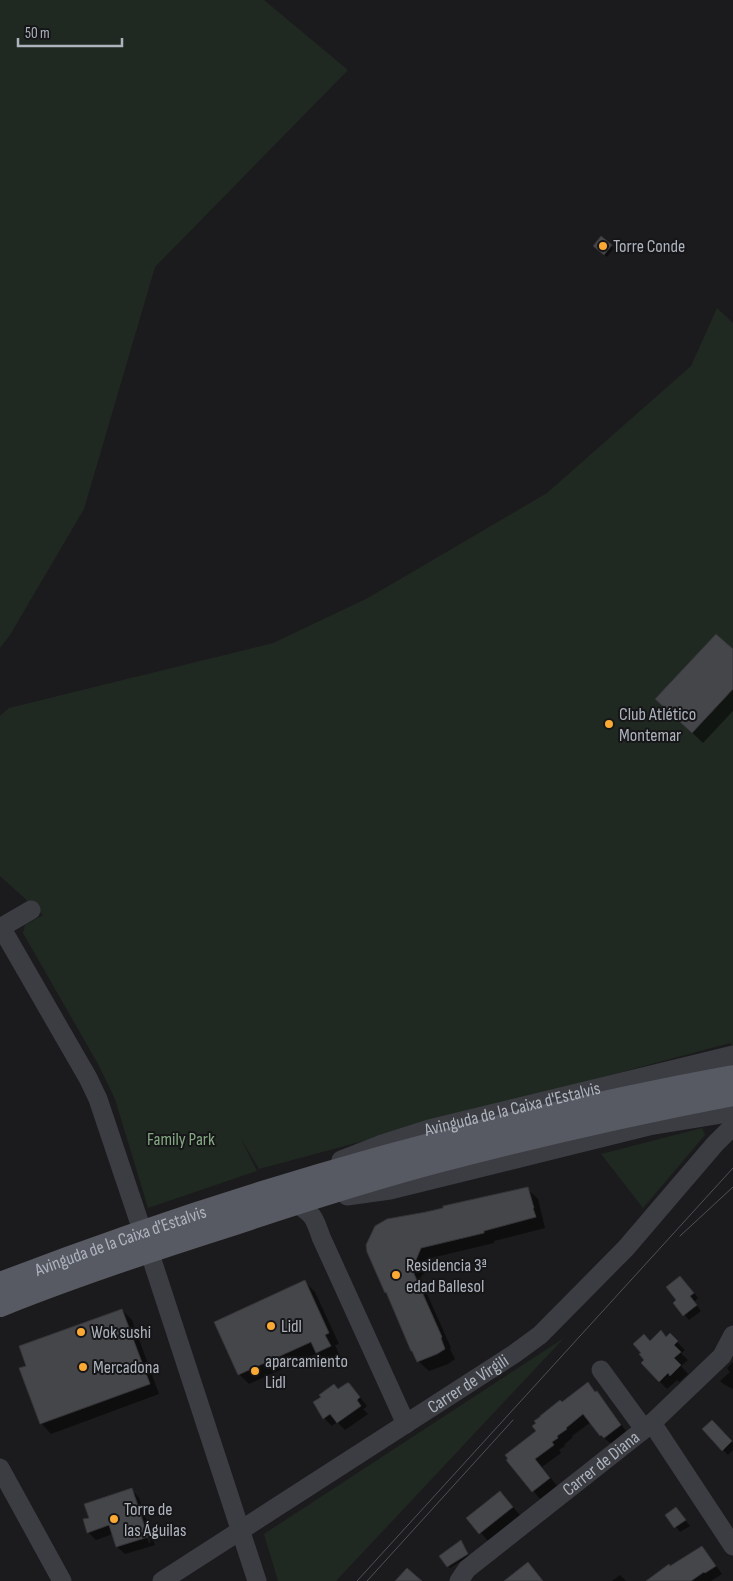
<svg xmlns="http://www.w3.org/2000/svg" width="733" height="1581" viewBox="0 0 733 1581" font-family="'Sofia Sans Condensed',sans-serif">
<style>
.green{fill:#202921}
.shadow{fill:#0007;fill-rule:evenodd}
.building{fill:#45464a;stroke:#353539}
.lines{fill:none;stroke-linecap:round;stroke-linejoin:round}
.minor{stroke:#3b3d43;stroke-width:19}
.major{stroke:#575a62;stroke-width:24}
.tram{stroke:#4e5158;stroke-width:1}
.poi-dot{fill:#fba935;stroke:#161618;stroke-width:2}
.labels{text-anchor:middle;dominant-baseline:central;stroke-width:4;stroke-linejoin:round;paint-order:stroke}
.poi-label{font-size:18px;fill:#adb3bd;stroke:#161618;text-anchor:start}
.street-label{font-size:18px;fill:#adb3bd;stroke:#161618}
.park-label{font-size:18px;fill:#84a983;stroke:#161618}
</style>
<rect width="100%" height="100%" fill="#1b1b1d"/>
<g class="green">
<polygon points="0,0 264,0 348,70 155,267 84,509 10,635 0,648"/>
<polygon points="717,308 733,323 733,1047 730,1043 259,1169 240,1137 257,1171 148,1208 115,1099 98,1064 23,933 25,925 43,915 0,876 0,716 9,708 273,643 368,598 547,493 691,366"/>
<polygon points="702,1128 705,1135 643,1208 601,1154"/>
<polygon points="564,1338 336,1581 278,1581 264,1534"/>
</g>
<g class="shadow">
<polygon points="601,238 614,248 607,257 597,248"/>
<polygon points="733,651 733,711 703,743 667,709"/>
<polygon points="527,1189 538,1199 545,1228 494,1241 494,1243 431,1258 426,1271 420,1278 451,1348 450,1349 455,1359 448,1364 429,1371 418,1361 368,1251 426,1213"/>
<polygon points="305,1282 315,1292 339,1344 335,1345 340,1356 327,1362 318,1353 249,1384 239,1374"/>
<polygon points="685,1282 698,1298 694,1302 701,1311 689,1320 674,1303"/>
<polygon points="122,1310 132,1320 159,1394 51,1434 41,1423"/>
<polygon points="670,1335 685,1350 681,1353 688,1360 681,1366 688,1374 679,1382 677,1380 667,1389 642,1363 646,1360 650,1342 667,1338"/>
<polygon points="733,1362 733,1389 725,1385 720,1381 730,1372 727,1368"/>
<polygon points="349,1384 367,1406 363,1409 368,1414 345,1430 337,1422 332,1426 324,1418 315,1403"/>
<polygon points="587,1384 604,1400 628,1434 613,1445 600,1435 591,1422 572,1436 573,1437 564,1445 565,1446 559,1450 561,1453 542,1467 557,1486 540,1499 508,1460 538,1432 562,1403"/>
<polygon points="712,1421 733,1443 733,1450 728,1455 704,1429"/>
<path d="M132 1490 139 1498 155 1545 125 1554 117 1547 113 1534 96 1540 88 1532 90 1518ZM134 1497H136L151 1543H149Z"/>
<polygon points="500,1492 520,1515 488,1541 468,1518"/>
<polygon points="676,1508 690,1526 680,1532 667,1515"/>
<polygon points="461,1542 469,1556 450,1568 448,1566"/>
<polygon points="701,1548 709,1556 722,1574 711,1581 652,1581 650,1578"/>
<polygon points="620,1575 626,1581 612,1581"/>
</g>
<g class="building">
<polygon points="601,236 612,245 604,255 593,246"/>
<polygon points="716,634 733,649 733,689 692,733 655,699"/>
<polygon points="528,1187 534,1208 533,1208 536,1217 484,1231 484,1233 421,1248 416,1260 411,1267 442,1337 441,1338 445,1349 437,1354 417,1362 412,1351 411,1351 386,1292 385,1293 367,1252 366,1245 375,1226 387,1219 426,1212 443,1208 443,1206"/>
<polygon points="680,1276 694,1293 690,1296 697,1305 683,1316 673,1303 676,1300 666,1287"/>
<polygon points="305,1280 329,1333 325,1335 331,1346 316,1353 311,1342 238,1375 214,1322"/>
<polygon points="122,1309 150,1384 40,1424 19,1368 26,1366 19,1346"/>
<polygon points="661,1330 666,1337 670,1333 678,1341 674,1345 681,1352 674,1358 681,1365 670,1376 668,1373 659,1382 641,1363 644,1360 639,1354 641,1353 633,1344 644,1334 650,1341"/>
<polygon points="588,1382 595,1392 597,1391 621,1425 604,1438 601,1435 600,1436 583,1414 566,1428 567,1429 557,1436 558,1438 552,1442 554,1445 535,1459 550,1478 532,1492 506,1460 508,1459 505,1455 536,1431 532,1426 536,1423 534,1421 540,1417 540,1416 560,1400 562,1402"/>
<polygon points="347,1383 349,1383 360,1397 357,1400 361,1406 337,1423 330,1414 323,1419 313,1402 321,1397 319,1395 334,1384 338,1389"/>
<polygon points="712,1420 732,1441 722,1451 702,1429"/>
<polygon points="132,1488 148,1537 116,1547 109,1525 87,1533 83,1519 89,1518 84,1504"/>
<polygon points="500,1491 513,1507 479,1534 466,1518"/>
<polygon points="676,1507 686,1520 674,1528 665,1515"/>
<polygon points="461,1540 468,1554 447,1567 439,1556"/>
<polygon points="702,1546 716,1566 705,1573 704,1572 691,1581 646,1581 669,1564 670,1566"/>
<polygon points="528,1562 543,1581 504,1581"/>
<polygon points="407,1568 422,1581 395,1581"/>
</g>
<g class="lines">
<g class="minor">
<polyline points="1,927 88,1078 98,1099 153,1263 257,1581"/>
<polyline points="0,928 31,910"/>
<path id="s1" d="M341 1160 382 1144 429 1129 733 1055"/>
<polyline points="347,1196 390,1190 649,1126 733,1112"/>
<path d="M296 1203C314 1215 314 1217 321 1237L406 1424"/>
<polyline points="601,1370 644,1429"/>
<polyline points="652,1423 733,1546"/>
<polyline points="0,1468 62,1581"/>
<path id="s2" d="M162 1581 514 1354 540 1335 626 1248 715 1144 733 1126"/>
<path id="s3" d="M459 1581 467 1569 652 1423 722 1356 733 1335"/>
</g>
<g class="major">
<path id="s4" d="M0 1284C237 1193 483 1123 733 1077"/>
<path d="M0 1305C77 1274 156 1248 235 1223 301 1201 367 1180 434 1162 533 1136 633 1113 733 1094"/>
</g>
<g class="tram">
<polyline points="680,1236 733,1187"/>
<polyline points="357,1581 733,1168"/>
<polyline points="367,1581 513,1420"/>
</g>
</g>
<g class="poi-dot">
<circle cx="603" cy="246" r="5"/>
<circle cx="609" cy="724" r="5"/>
<circle cx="396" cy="1275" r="5"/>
<circle cx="271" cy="1326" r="5"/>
<circle cx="81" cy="1332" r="5"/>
<circle cx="83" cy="1367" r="5"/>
<circle cx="255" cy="1371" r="5"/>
<circle cx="114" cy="1519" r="5"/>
</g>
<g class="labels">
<g class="poi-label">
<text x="613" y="246">Torre Conde</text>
<text x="619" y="714">Club Atlético<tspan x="619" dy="21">Montemar</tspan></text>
<text x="406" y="1265">Residencia 3ª<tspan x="406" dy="21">edad Ballesol</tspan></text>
<text x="281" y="1326">Lidl</text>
<text x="91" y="1332">Wok sushi</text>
<text x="265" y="1361">aparcamiento<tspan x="265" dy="21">Lidl</tspan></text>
<text x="93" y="1367">Mercadona</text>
<text x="124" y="1509">Torre de<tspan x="124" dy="21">las Águilas</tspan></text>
</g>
<g class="street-label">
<text stroke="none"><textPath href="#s1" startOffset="179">Avinguda de la Caixa d'Estalvis</textPath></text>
<text stroke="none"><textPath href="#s4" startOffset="128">Avinguda de la Caixa d'Estalvis</textPath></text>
<text stroke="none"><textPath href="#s2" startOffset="364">Carrer de Virgili</textPath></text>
<text stroke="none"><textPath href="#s3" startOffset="185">Carrer de Diana</textPath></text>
</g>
<g class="park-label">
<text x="181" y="1139">Family Park</text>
</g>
</g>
<path d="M18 38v8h104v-8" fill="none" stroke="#adb3bd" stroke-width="2.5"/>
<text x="25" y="38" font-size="15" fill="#adb3bd" stroke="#161618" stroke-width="4" paint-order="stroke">50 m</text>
</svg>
